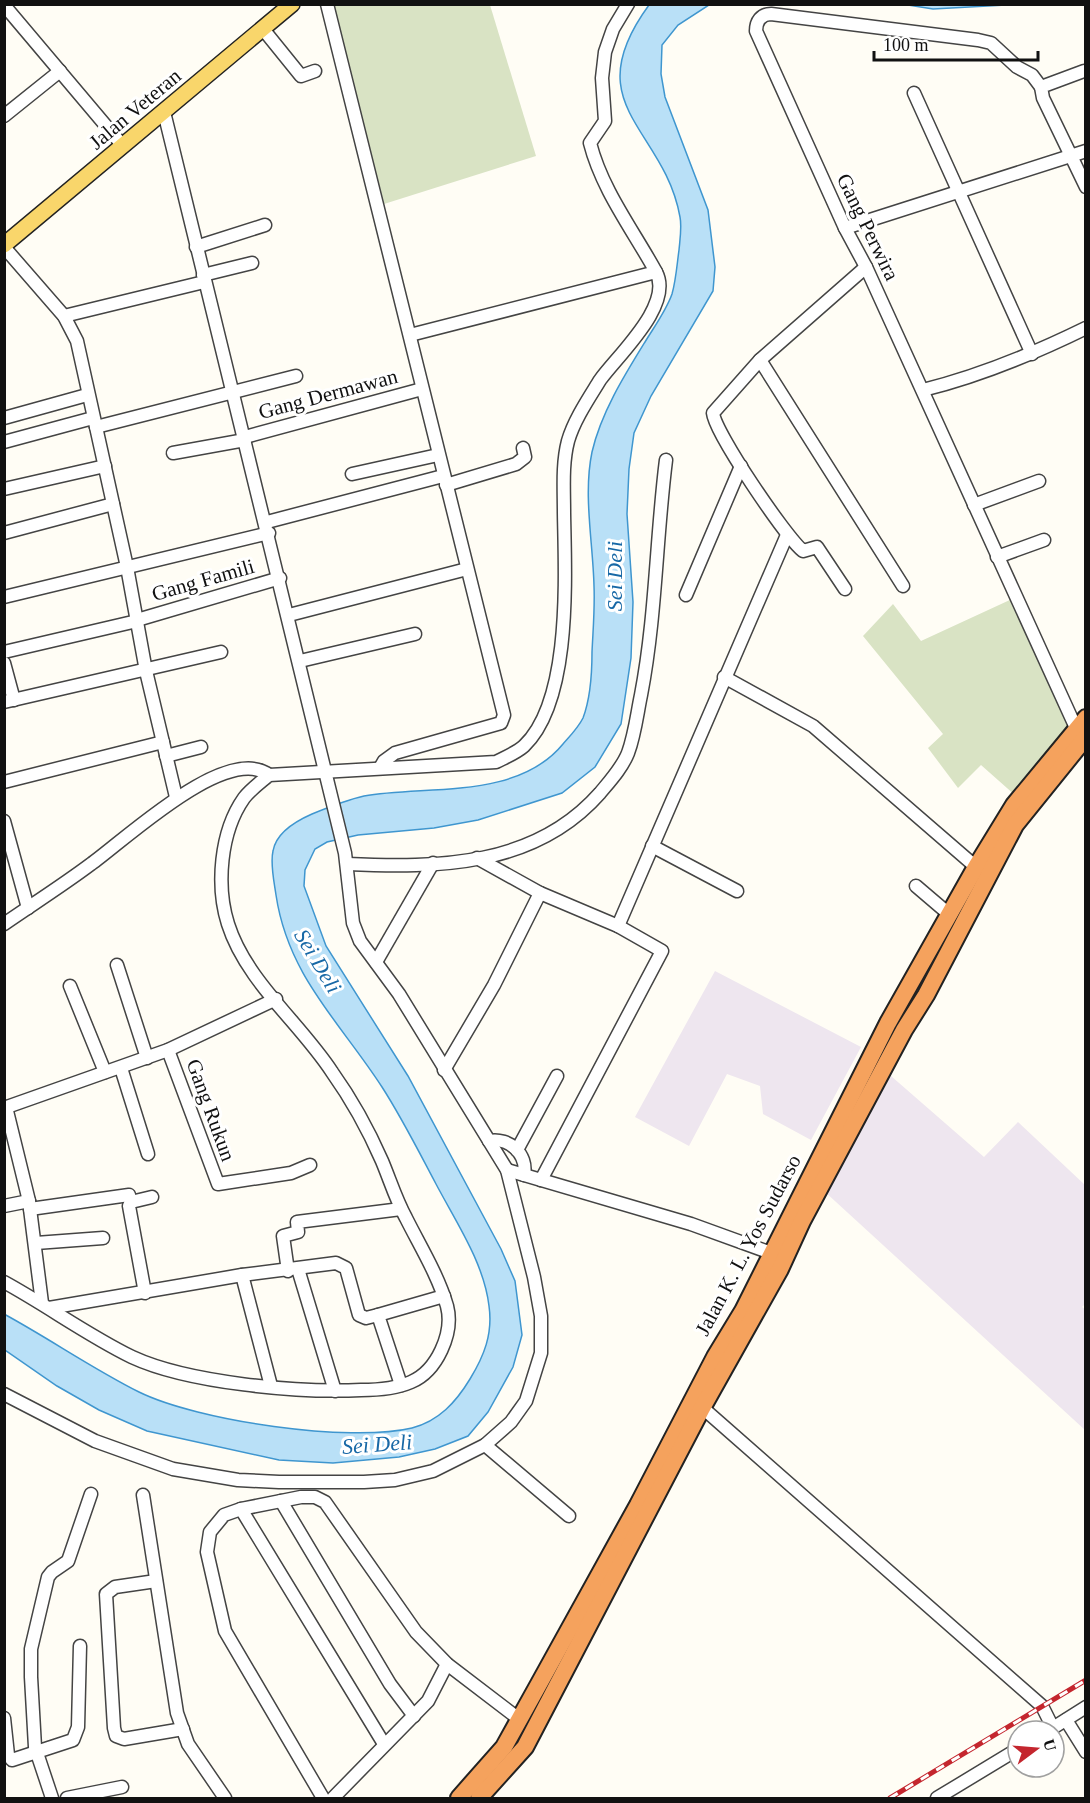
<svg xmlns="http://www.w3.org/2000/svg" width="1090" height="1803" viewBox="0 0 1090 1803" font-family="Georgia,serif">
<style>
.industrial{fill:#eee6ef}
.cemetery{fill:#d9e3c4}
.water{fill:#b9e0f7;stroke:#3f96cf;stroke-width:1.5}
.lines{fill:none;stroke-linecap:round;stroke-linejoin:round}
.minor-casing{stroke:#444;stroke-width:15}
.major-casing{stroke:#222;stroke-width:18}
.highway-casing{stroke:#222;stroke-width:20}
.minor{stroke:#fff;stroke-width:12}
.major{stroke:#f9d66b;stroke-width:15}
.highway{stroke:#f5a25d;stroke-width:16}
.rail-casing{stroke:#c4262e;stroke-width:5}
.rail{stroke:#fff;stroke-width:3;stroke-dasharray:9;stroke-linecap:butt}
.labels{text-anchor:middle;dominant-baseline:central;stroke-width:6;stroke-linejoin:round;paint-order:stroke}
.street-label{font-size:21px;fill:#111;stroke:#fff}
.water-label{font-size:22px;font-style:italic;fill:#1768a6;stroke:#fff}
</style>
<rect width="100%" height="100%" fill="#fffdf5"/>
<g class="industrial">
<polygon points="715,971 861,1047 811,1140 763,1114 760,1086 727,1074 689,1146 635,1117"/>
<polygon points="891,1076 984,1157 1018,1122 1085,1185 1086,1303 1082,1307 1086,1310 1085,1430 824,1191"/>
</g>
<g class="cemetery">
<polygon points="334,5 490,5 536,156 384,204"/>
<polygon points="1012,599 1070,727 1016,796 981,765 958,788 928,748 943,734 863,636 893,604 921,641"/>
</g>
<g class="water">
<path d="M649 5H709L678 25 662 45 661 74 665 97 708 210 715 267 713 291 651 396 634 433 629 469 627 514 633 602 631 658 621 724 595 767 562 793 478 820 434 828 358 835 327 842 315 849 305 870 304 886 326 946 408 1076 501 1249 515 1281 522 1335 513 1367 488 1412 468 1436 435 1449 399 1457 333 1463 279 1460 147 1431 99 1410 57 1386 5 1350 4 1314C50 1339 93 1369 139 1392 198 1421 349 1443 412 1428 439 1421 456 1402 470 1379 484 1356 493 1334 489 1306 484 1263 456 1222 436 1184 419 1152 402 1118 382 1087 340 1022 288 976 276 895 274 881 270 864 273 851 276 833 296 821 312 814 329 807 346 800 364 796 428 785 517 800 563 744 570 736 578 728 583 718 591 697 592 674 592 652 593 630 595 608 594 586 593 542 583 495 592 452 601 413 624 376 645 342 654 327 666 311 672 294 676 280 677 264 679 250 680 239 682 227 680 217 664 127 575 106 649 5Z"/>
<polygon points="908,5 1006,5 933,9"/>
</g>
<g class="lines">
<g class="minor-casing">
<g id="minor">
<polyline points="327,4 504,715 501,723 395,753 384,761 380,768"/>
<polyline points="4,5 123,146"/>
<polyline points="263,29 301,76 315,71"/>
<polyline points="1084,71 1041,87 1043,98 1086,187"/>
<path d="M1041 87 1032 75 1017 67 991 43 978 40 771 14C761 14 756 21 756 31L845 228 866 267 1076 728"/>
<polyline points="914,93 1032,354"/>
<polyline points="4,116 60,71"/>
<polyline points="845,228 1086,151"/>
<polyline points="4,247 64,316 77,341 127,567 146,671 176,797"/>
<polyline points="196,247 265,225"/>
<polyline points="203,275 252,263"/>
<polyline points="64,316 204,282"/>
<polyline points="410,335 656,272"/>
<polyline points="760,360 903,586"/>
<path d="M923 390C980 376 1033 354 1086 328"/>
<polyline points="4,418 87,395"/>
<polyline points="96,427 296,376"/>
<polyline points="245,437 422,389"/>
<polyline points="4,442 93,418"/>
<polyline points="173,453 245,440"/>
<polyline points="352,474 438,455"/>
<polyline points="446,485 516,464 525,457 523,448"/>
<polyline points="4,489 105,466"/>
<polyline points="974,505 1039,481"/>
<polyline points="267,522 443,476"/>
<polyline points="4,533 113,504"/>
<polyline points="997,557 1044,540"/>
<path d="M845 589 817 547 803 551C785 536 715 433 713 413L760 360 866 267"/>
<polyline points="686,595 741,466"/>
<polyline points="4,597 269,533"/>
<polyline points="289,615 467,569"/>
<polyline points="137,620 280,578"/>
<polyline points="4,652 137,621"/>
<polyline points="300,661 415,634"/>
<polyline points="4,663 14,700"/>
<polyline points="724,677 813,726 976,867"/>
<polyline points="4,702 221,652"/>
<polyline points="166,756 201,747"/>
<polyline points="4,782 163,742"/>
<polyline points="4,821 28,908"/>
<polyline points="652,846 737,891"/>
<polyline points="477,858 540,893 618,926 662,951 541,1180"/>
<path d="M347 864C438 868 535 867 600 793 610 781 622 768 628 753 635 734 637 714 641 695 656 617 656 539 666 460"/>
<polyline points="916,886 950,915"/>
<path d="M4 924C33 904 63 885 91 864 126 839 227 743 269 775"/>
<polyline points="618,926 787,535"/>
<polyline points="376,962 433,863"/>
<polyline points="117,965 147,1058"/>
<polyline points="70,986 105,1072"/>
<polyline points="168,1050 218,1184 291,1173 310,1165"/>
<polyline points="121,1068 148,1154"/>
<polyline points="444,1070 494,985 540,893"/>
<polyline points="6,1107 29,1201 42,1303"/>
<polyline points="4,1108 168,1050 276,999"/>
<path d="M489 1141C509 1137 528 1154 524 1175"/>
<polyline points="517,1150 557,1076"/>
<polyline points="507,1170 691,1224 771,1253"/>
<polyline points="4,1206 29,1201"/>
<polyline points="30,1209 129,1195 131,1202"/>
<polyline points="36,1243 103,1238"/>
<polyline points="298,1269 335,1391"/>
<polyline points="288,1271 283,1236 298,1232 297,1222 401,1209"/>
<polyline points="242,1275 271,1386"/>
<path d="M4 1282C48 1306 87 1335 132 1357 188 1383 298 1393 361 1390 378 1390 395 1389 411 1382 437 1371 454 1333 447 1306 438 1275 420 1246 406 1218 396 1200 390 1180 382 1161 368 1129 352 1100 332 1072 300 1023 246 981 228 924 216 886 220 832 244 798 251 789 261 782 269 775L496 762C506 757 516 753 524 746 572 700 565 576 564 513 564 489 562 464 568 441 574 420 589 398 600 380 617 356 674 305 656 272 633 230 602 190 590 143L605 121 602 78 605 52 613 29 628 4"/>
<polyline points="145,1293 129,1206 131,1202 152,1197"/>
<polyline points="49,1308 242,1275 336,1263 346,1268 359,1315 366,1318 378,1315"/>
<polyline points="401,1385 378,1315 444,1296"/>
<polyline points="4,1394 95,1441 173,1469 238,1480 279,1482 364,1482 395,1480 433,1471 485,1445 511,1422 526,1401 541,1353 541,1316 534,1277 507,1170 399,994 360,941 353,923 345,853 164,112"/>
<polyline points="696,1402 1042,1706 1053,1728"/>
<polyline points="485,1445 569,1516"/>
<polyline points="143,1495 177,1713 188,1744 225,1798"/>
<polyline points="281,1501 390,1684 414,1716"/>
<polyline points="241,1509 384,1744"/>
<polyline points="156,1581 115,1587 106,1594 114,1728 116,1736 124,1739 183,1729"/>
<polyline points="4,1718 8,1755 12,1760 73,1740 78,1727 80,1646"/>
<polyline points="1066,1720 1086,1752"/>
<polyline points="1048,1731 1086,1707"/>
<polyline points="52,1798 35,1747 31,1677 31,1649 48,1577 52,1572 68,1561 91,1494"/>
<polyline points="67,1798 122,1787"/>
<polyline points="323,1798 225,1631 207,1552 210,1532 224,1515 241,1509 301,1497 315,1497 325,1502 416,1632 447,1664 519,1719"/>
<polyline points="333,1798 428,1701 447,1664"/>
<polyline points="937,1798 1018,1749"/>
</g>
</g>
<g class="major-casing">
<polyline id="major" points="4,245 292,4"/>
</g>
<g class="highway-casing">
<g id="highway">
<polyline points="459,1798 504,1747 539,1684 638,1505 715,1357 743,1311 888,1023 976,867 1014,805 1086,718"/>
<polyline points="479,1798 525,1747 702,1408 780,1269 802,1221 904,1030 926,995 1015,825 1086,737"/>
</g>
</g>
<use href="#minor" class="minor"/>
<use href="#major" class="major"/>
<use href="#highway" class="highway"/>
<g class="rail-casing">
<polyline id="rail" points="890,1798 1086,1680"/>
</g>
<use href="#rail" class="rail"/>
</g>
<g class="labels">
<g class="street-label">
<text transform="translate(135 109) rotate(-40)">Jalan Veteran</text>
<text transform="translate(868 227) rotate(64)">Gang Perwira</text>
<text transform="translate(328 394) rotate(-15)">Gang Dermawan</text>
<text transform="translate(203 580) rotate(-16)">Gang Famili</text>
<text transform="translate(211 1110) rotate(70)">Gang Rukun</text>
<text transform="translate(748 1245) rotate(-62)">Jalan K. L. Yos Sudarso</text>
</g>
<g class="water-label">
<text transform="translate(614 576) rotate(-90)">Sei Deli</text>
<text transform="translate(318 961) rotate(59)">Sei Deli</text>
<text transform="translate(377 1444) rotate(-4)">Sei Deli</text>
</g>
</g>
<rect width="1090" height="1803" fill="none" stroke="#111111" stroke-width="12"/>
<g transform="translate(1036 1749) rotate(74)"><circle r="28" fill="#ffffff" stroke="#a0a0a0" stroke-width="1.5"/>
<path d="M0-4.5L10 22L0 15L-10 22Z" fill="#c4262e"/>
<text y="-9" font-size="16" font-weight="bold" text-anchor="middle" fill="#111111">U</text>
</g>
<path d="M874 51v9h164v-9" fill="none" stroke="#111111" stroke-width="3"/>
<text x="883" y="51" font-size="18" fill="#111111" stroke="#ffffff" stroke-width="4.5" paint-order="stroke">100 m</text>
</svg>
